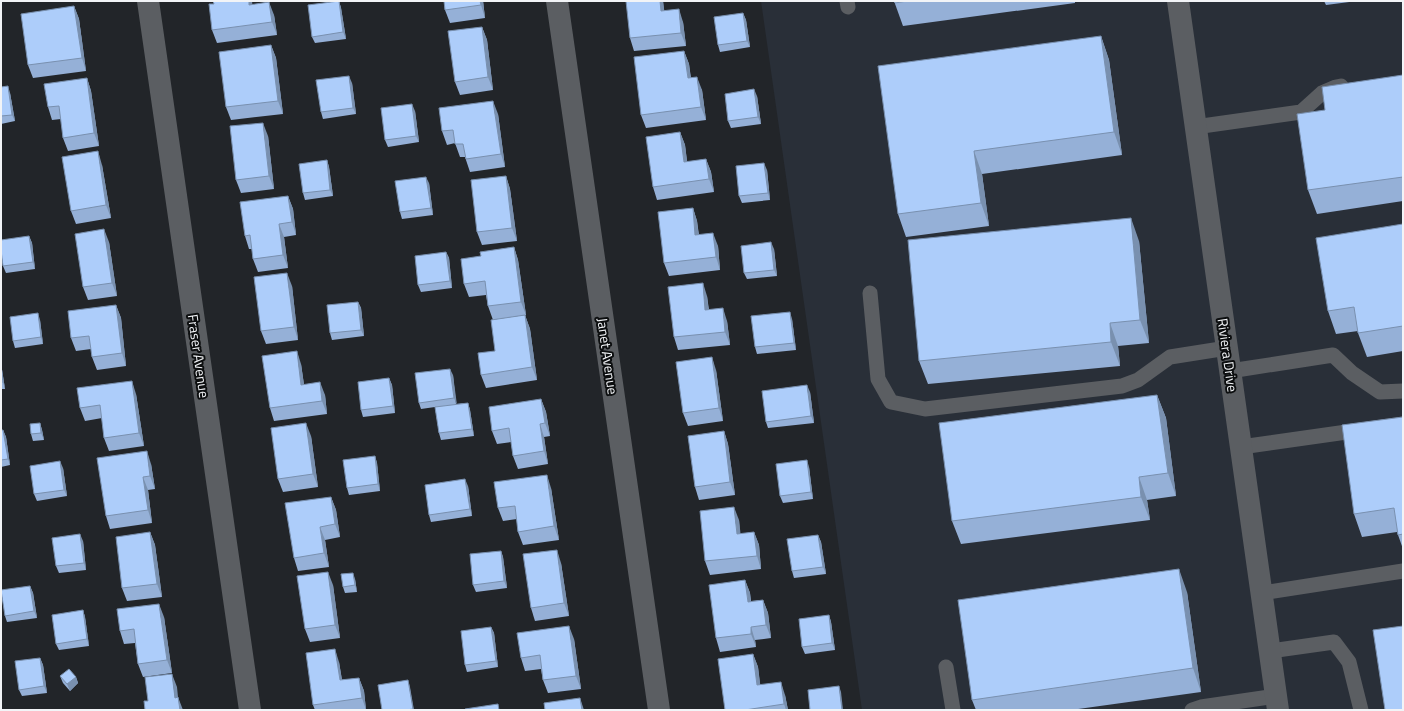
<svg xmlns="http://www.w3.org/2000/svg" width="1404" height="711" viewBox="0 0 1404 711" font-family="'Titillium Web',sans-serif">
<style>
.built{fill:#292f38}
.lines{fill:none;stroke-linecap:round;stroke-linejoin:round}
.lane{stroke:#5b5e62;stroke-width:15}
.street{stroke:#5b5e62;stroke-width:22}
.wall{fill:#95b0d7}
.shaded-wall{fill:#7990af}
.building{fill:#adcdfa;stroke:#7990af}
.labels{text-anchor:middle;dominant-baseline:central;stroke-width:4;stroke-linejoin:round;paint-order:stroke}
.street-label{font-size:14px;fill:#f2f4f7;stroke:#0c0e0f}
</style>
<rect width="100%" height="100%" fill="#222529"/>
<polygon class="built" points="761,1 1403,1 1403,710 862,710"/>
<g class="lines">
<g class="lane">
<polyline points="847,1 848,7"/>
<polyline points="1195,127 1301,112 1322,93 1336,87 1341,86"/>
<polyline points="870,293 878,379 891,402 925,409 1122,386 1138,380 1170,357 1227,348"/>
<polyline points="1230,371 1333,355 1352,373 1380,392 1403,391"/>
<polyline points="1241,447 1403,424"/>
<polyline points="1262,593 1403,571"/>
<polyline points="1270,651 1334,642 1349,662 1361,710"/>
<polyline points="946,667 953,710"/>
<polyline points="1192,710 1201,707 1276,696"/>
</g>
<g class="street">
<polyline points="148,1 250,710"/>
<polyline points="557,1 659,710"/>
<polyline points="1178,1 1278,710"/>
</g>
</g>
<g class="wall">
<polygon points="339,1 341,8 346,39 315,43 312,37"/>
<polygon points="444,1 483,1 485,18 450,23 445,10"/>
<polygon points="663,1 664,11 683,22 686,46 634,51 630,38"/>
<polygon points="894,1 1075,1 1075,3 903,26"/>
<polygon points="1324,1 1357,1 1326,5"/>
<polygon points="252,4 274,15 277,35 217,43 212,30"/>
<polygon points="74,6 79,19 86,71 33,78 28,65"/>
<polygon points="743,13 746,20 750,47 720,52 718,45"/>
<polygon points="482,27 487,40 493,90 460,95 455,82"/>
<polygon points="1101,36 1109,60 1122,155 982,174 989,226 906,237 898,214"/>
<polygon points="271,45 276,58 283,114 231,120 226,107"/>
<polygon points="684,51 689,64 691,78 702,90 706,120 646,128 641,115"/>
<polygon points="1403,75 1403,201 1317,214 1308,190 1325,110"/>
<polygon points="87,78 91,91 99,146 68,151 63,138 61,119 52,120 48,107"/>
<polygon points="352,83 356,114 323,119 321,112"/>
<polygon points="1,87 10,93 15,121 1,124"/>
<polygon points="757,96 761,124 731,128 728,121"/>
<polygon points="415,111 419,142 388,147 385,140"/>
<polygon points="498,114 505,167 470,172 465,157 460,157 455,143 447,145 442,131"/>
<polygon points="680,132 685,145 687,162 706,159 711,172 714,192 657,200 653,187"/>
<polygon points="268,136 274,189 241,193 236,180"/>
<polygon points="327,160 329,167 333,196 305,200 303,193"/>
<polygon points="102,165 111,218 76,224 71,211"/>
<polygon points="767,170 770,200 742,203 739,196"/>
<polygon points="506,176 510,189 517,241 482,245 477,232"/>
<polygon points="429,183 433,215 402,219 400,212"/>
<polygon points="288,196 293,209 296,235 284,237 288,268 258,272 253,259 252,249 249,249 245,236"/>
<polygon points="693,208 697,221 699,235 718,246 720,270 669,276 664,263"/>
<polygon points="1403,224 1403,351 1367,357 1358,333 1358,331 1336,334 1328,311"/>
<polygon points="29,236 32,243 35,269 6,273 3,266"/>
<polygon points="1139,241 1149,343 1118,346 1120,366 928,384 919,361"/>
<polygon points="109,242 117,296 88,300 83,287"/>
<polygon points="514,247 518,260 526,315 493,320 488,306 486,295 469,297 464,284 481,256"/>
<polygon points="774,249 777,276 747,279 744,273"/>
<polygon points="446,252 449,258 452,288 421,292 418,285"/>
<polygon points="292,286 298,340 266,344 261,331"/>
<polygon points="707,296 709,310 727,321 730,345 678,350 674,337"/>
<polygon points="358,302 361,308 364,336 332,340 330,333"/>
<polygon points="116,305 121,318 126,366 97,370 92,357 91,349 76,351 71,338"/>
<polygon points="525,315 530,329 537,380 486,388 481,375 495,351"/>
<polygon points="792,319 796,350 757,354 755,347"/>
<polygon points="40,320 43,344 15,348 13,341"/>
<polygon points="1,363 5,389 1,389"/>
<polygon points="301,364 304,385 325,395 327,414 274,421 270,408"/>
<polygon points="716,370 723,421 688,426 683,413"/>
<polygon points="453,375 456,404 468,403 470,410 474,436 441,440 439,433 435,407 421,409 419,403"/>
<polygon points="389,378 392,385 395,413 363,417 361,410"/>
<polygon points="810,392 814,423 768,428 766,422"/>
<polygon points="136,394 144,446 109,451 104,438 102,418 85,421 80,408"/>
<polygon points="1157,395 1166,418 1176,496 1147,500 1150,520 961,544 952,521"/>
<polygon points="541,399 546,412 550,436 544,437 548,464 518,469 513,456 511,442 497,444 492,431"/>
<polygon points="1403,417 1403,549 1397,532 1362,537 1354,514"/>
<polygon points="40,423 42,430 44,440 33,441 31,434"/>
<polygon points="1,430 3,430 6,437 10,465 1,467"/>
<polygon points="724,431 728,444 735,495 699,500 695,487"/>
<polygon points="311,436 318,487 283,492 278,479"/>
<polygon points="375,456 377,463 380,491 349,495 347,488"/>
<polygon points="151,464 155,489 148,490 152,523 110,529 106,516"/>
<polygon points="809,467 813,499 783,503 780,496"/>
<polygon points="63,468 67,496 37,501 34,494"/>
<polygon points="468,486 472,516 431,522 429,515"/>
<polygon points="551,488 559,540 523,545 518,532 517,519 503,521 498,508"/>
<polygon points="331,497 336,510 340,537 325,540 329,567 298,571 294,558"/>
<polygon points="739,520 740,534 754,532 759,545 761,569 710,575 705,561"/>
<polygon points="150,532 155,545 162,597 127,601 122,588"/>
<polygon points="818,535 821,542 826,574 794,578 792,571"/>
<polygon points="83,541 86,570 59,573 56,566"/>
<polygon points="501,551 503,557 507,588 476,592 473,585"/>
<polygon points="561,563 569,616 535,621 531,608"/>
<polygon points="355,579 357,592 345,593 343,587"/>
<polygon points="745,580 750,593 751,601 763,600 768,613 771,638 755,640 756,647 720,652 716,638"/>
<polygon points="333,585 340,638 310,642 305,629"/>
<polygon points="30,586 33,593 37,618 7,622 5,616"/>
<polygon points="1187,592 1201,692 1071,710 976,710 972,700"/>
<polygon points="83,610 85,617 89,646 59,650 56,644"/>
<polygon points="829,615 831,622 835,650 805,654 802,647"/>
<polygon points="164,617 172,673 143,677 138,664 135,643 124,644 120,631"/>
<polygon points="491,627 494,633 498,667 467,672 465,665"/>
<polygon points="574,639 581,689 548,693 543,680 541,669 525,671 521,658"/>
<polygon points="753,654 758,667 760,685 785,695 788,710 725,710"/>
<polygon points="40,658 43,665 47,693 22,696 19,690"/>
<polygon points="339,662 342,680 359,678 364,691 366,710 315,710 313,705"/>
<polygon points="60,676 76,677 78,683 70,691 63,683"/>
</g>
<g class="shaded-wall">
<polygon points="249,1 252,1 254,18 249,5"/>
<polygon points="339,1 341,8 346,39 343,32"/>
<polygon points="480,1 483,1 485,18 481,5"/>
<polygon points="660,1 663,1 666,24 661,11"/>
<polygon points="269,2 274,15 277,35 272,22"/>
<polygon points="74,6 79,19 86,71 82,58"/>
<polygon points="679,9 683,22 686,46 681,33"/>
<polygon points="743,13 746,20 750,47 747,41"/>
<polygon points="482,27 487,40 493,90 488,77"/>
<polygon points="1101,36 1109,60 1122,155 1114,132"/>
<polygon points="271,45 276,58 283,114 278,101"/>
<polygon points="684,51 689,64 692,91 688,78"/>
<polygon points="349,76 352,83 356,114 353,108"/>
<polygon points="697,77 702,90 706,120 701,107"/>
<polygon points="87,78 91,91 99,146 94,133"/>
<polygon points="8,86 10,93 15,121 12,115"/>
<polygon points="754,89 757,96 761,124 758,117"/>
<polygon points="493,101 498,114 505,167 501,154"/>
<polygon points="412,104 415,111 419,142 416,136"/>
<polygon points="263,123 268,136 274,189 269,176"/>
<polygon points="680,132 685,145 689,175 684,162"/>
<polygon points="98,151 102,165 111,218 106,205"/>
<polygon points="974,151 982,174 989,226 981,203"/>
<polygon points="706,159 711,172 714,192 709,179"/>
<polygon points="327,160 329,167 333,196 330,190"/>
<polygon points="764,163 767,170 770,200 768,193"/>
<polygon points="506,176 510,189 517,241 512,228"/>
<polygon points="426,177 429,183 433,215 431,208"/>
<polygon points="288,196 293,209 296,235 292,222"/>
<polygon points="693,208 697,221 700,248 695,235"/>
<polygon points="1131,218 1139,241 1149,343 1140,320"/>
<polygon points="279,224 284,237 288,268 283,255"/>
<polygon points="104,229 109,242 117,296 112,283"/>
<polygon points="713,233 718,246 720,270 716,257"/>
<polygon points="29,236 32,243 35,269 33,262"/>
<polygon points="771,242 774,249 777,276 774,270"/>
<polygon points="514,247 518,260 526,315 521,302"/>
<polygon points="446,252 449,258 452,288 450,281"/>
<polygon points="287,273 292,286 298,340 294,327"/>
<polygon points="703,283 707,296 710,323 705,310"/>
<polygon points="358,302 361,308 364,336 361,330"/>
<polygon points="116,305 121,318 126,366 122,353"/>
<polygon points="723,308 727,321 730,345 725,332"/>
<polygon points="790,312 792,319 796,350 794,343"/>
<polygon points="38,313 40,320 43,344 41,337"/>
<polygon points="525,315 530,329 537,380 532,367"/>
<polygon points="1110,323 1118,346 1120,366 1111,342"/>
<polygon points="297,351 301,364 306,398 301,385"/>
<polygon points="712,357 716,370 723,421 719,408"/>
<polygon points="1,363 5,389 3,382 1,372"/>
<polygon points="450,369 453,375 457,405 454,398"/>
<polygon points="389,378 392,385 395,413 393,406"/>
<polygon points="132,381 136,394 144,446 139,433"/>
<polygon points="320,382 325,395 327,414 322,401"/>
<polygon points="807,385 810,392 814,423 811,416"/>
<polygon points="1157,395 1166,418 1176,496 1168,473"/>
<polygon points="541,399 546,412 550,436 545,423"/>
<polygon points="468,403 470,410 474,436 472,429"/>
<polygon points="40,423 42,430 44,440 41,433"/>
<polygon points="306,423 311,436 318,487 313,474"/>
<polygon points="540,424 544,437 548,464 544,451"/>
<polygon points="3,430 6,437 10,465 8,459"/>
<polygon points="724,431 728,444 735,495 730,482"/>
<polygon points="147,451 151,464 155,489 150,476"/>
<polygon points="375,456 377,463 380,491 378,484"/>
<polygon points="807,460 809,467 813,499 811,492"/>
<polygon points="60,461 63,468 67,496 64,490"/>
<polygon points="547,475 551,488 559,540 554,526"/>
<polygon points="143,477 148,490 152,523 148,510"/>
<polygon points="1139,477 1147,500 1150,520 1141,497"/>
<polygon points="465,479 468,486 472,516 470,509"/>
<polygon points="331,497 336,510 340,537 335,524"/>
<polygon points="734,507 739,520 742,547 737,534"/>
<polygon points="320,527 325,540 329,567 324,553"/>
<polygon points="150,532 155,545 162,597 157,584"/>
<polygon points="754,532 759,545 761,569 757,556"/>
<polygon points="80,534 83,541 86,570 84,563"/>
<polygon points="818,535 821,542 826,574 823,567"/>
<polygon points="557,550 561,563 569,616 564,603"/>
<polygon points="501,551 503,557 507,588 504,581"/>
<polygon points="1179,569 1187,592 1201,692 1193,668"/>
<polygon points="328,572 333,585 340,638 335,625"/>
<polygon points="353,573 355,579 357,592 355,585"/>
<polygon points="745,580 750,593 752,615 748,602"/>
<polygon points="30,586 33,593 37,618 34,611"/>
<polygon points="763,600 768,613 771,638 766,625"/>
<polygon points="159,604 164,617 172,673 167,660"/>
<polygon points="83,610 85,617 89,646 87,639"/>
<polygon points="829,615 831,622 835,650 832,643"/>
<polygon points="569,626 574,639 581,689 576,676"/>
<polygon points="491,627 494,633 498,667 496,661"/>
<polygon points="751,627 755,640 756,647 751,634"/>
<polygon points="335,649 339,662 344,693 340,680"/>
<polygon points="753,654 758,667 762,698 757,685"/>
<polygon points="40,658 43,665 47,693 44,686"/>
<polygon points="172,674 177,687 178,697 183,710 179,710 175,698"/>
<polygon points="76,677 78,683 70,691 67,684"/>
<polygon points="359,678 364,691 366,710 362,698"/>
<polygon points="408,680 410,687 414,710 413,710 413,709"/>
<polygon points="781,682 785,695 788,710 786,710 784,704"/>
<polygon points="839,686 841,692 843,710 842,710"/>
<polygon points="580,698 584,710 582,710"/>
</g>
<g class="building">
<polygon points="213,1 249,1 249,5 269,2 272,22 212,30 209,4 214,4"/>
<polygon points="339,1 343,32 312,37 308,5"/>
<polygon points="444,1 480,1 481,5 445,10"/>
<polygon points="626,1 660,1 661,11 679,9 681,33 630,38"/>
<polygon points="894,1 907,1 895,3"/>
<polygon points="74,6 82,58 28,65 21,14"/>
<polygon points="743,13 747,41 718,45 714,17"/>
<polygon points="482,27 488,77 455,82 448,31"/>
<polygon points="1101,36 1114,132 974,151 981,203 898,214 878,66"/>
<polygon points="271,45 278,101 226,107 219,52"/>
<polygon points="684,51 688,78 697,77 701,107 641,115 634,57"/>
<polygon points="1403,75 1403,177 1308,190 1297,114 1325,110 1322,87"/>
<polygon points="349,76 353,108 321,112 316,80"/>
<polygon points="87,78 94,133 63,138 59,106 48,107 44,84"/>
<polygon points="8,86 12,115 1,116 1,87"/>
<polygon points="754,89 758,117 728,121 725,94"/>
<polygon points="493,101 501,154 466,159 463,144 455,144 453,130 442,131 439,108"/>
<polygon points="412,104 416,136 385,140 381,108"/>
<polygon points="263,123 269,176 236,180 230,126"/>
<polygon points="680,132 684,162 706,159 709,179 653,187 646,137"/>
<polygon points="98,151 106,205 71,211 62,157"/>
<polygon points="327,160 330,190 303,193 299,164"/>
<polygon points="764,163 768,193 739,196 736,166"/>
<polygon points="506,176 512,228 477,232 471,180"/>
<polygon points="426,177 431,208 400,212 395,181"/>
<polygon points="288,196 292,222 279,224 283,255 253,259 250,235 245,236 240,202"/>
<polygon points="693,208 695,235 713,233 716,257 664,263 658,212"/>
<polygon points="1131,218 1140,320 1110,323 1111,342 919,361 908,240"/>
<polygon points="1403,224 1403,326 1358,333 1354,307 1328,311 1316,238"/>
<polygon points="104,229 112,283 83,287 75,234"/>
<polygon points="29,236 33,262 3,266 1,250 1,240"/>
<polygon points="771,242 774,270 744,273 741,246"/>
<polygon points="514,247 521,302 488,306 485,281 464,284 461,259 481,256 480,252"/>
<polygon points="446,252 450,281 418,285 415,256"/>
<polygon points="287,273 294,327 261,331 254,277"/>
<polygon points="703,283 705,310 723,308 725,332 674,337 668,287"/>
<polygon points="358,302 361,330 330,333 327,305"/>
<polygon points="116,305 122,353 92,357 89,336 71,338 68,311"/>
<polygon points="790,312 794,343 755,347 751,316"/>
<polygon points="38,313 41,337 13,341 10,317"/>
<polygon points="525,315 532,367 481,375 478,353 495,351 491,320"/>
<polygon points="297,351 301,385 320,382 322,401 270,408 262,356"/>
<polygon points="712,357 719,408 683,413 676,362"/>
<polygon points="450,369 454,398 419,403 415,373"/>
<polygon points="1,372 3,382 1,382"/>
<polygon points="389,378 393,406 361,410 358,382"/>
<polygon points="132,381 139,433 104,438 100,405 80,408 77,388"/>
<polygon points="807,385 811,416 766,422 762,391"/>
<polygon points="1157,395 1168,473 1139,477 1141,497 952,521 939,423"/>
<polygon points="541,399 545,423 540,424 544,451 513,456 509,428 492,431 489,407"/>
<polygon points="468,403 472,429 439,433 435,407"/>
<polygon points="1403,417 1403,534 1398,535 1394,508 1354,514 1342,425"/>
<polygon points="40,423 41,433 31,434 30,424"/>
<polygon points="306,423 313,474 278,479 271,428"/>
<polygon points="1,430 3,430 8,459 1,460"/>
<polygon points="724,431 730,482 695,487 688,436"/>
<polygon points="147,451 150,476 143,477 148,510 106,516 97,458"/>
<polygon points="375,456 378,484 347,488 343,460"/>
<polygon points="807,460 811,492 780,496 776,464"/>
<polygon points="60,461 64,490 34,494 30,466"/>
<polygon points="547,475 554,526 518,532 515,506 498,508 494,482"/>
<polygon points="465,479 470,509 429,515 425,485"/>
<polygon points="331,497 335,524 320,527 324,553 294,558 285,503"/>
<polygon points="734,507 737,534 754,532 757,556 705,561 700,511"/>
<polygon points="150,532 157,584 122,588 116,537"/>
<polygon points="80,534 84,563 56,566 52,538"/>
<polygon points="818,535 823,567 792,571 787,539"/>
<polygon points="557,550 564,603 531,608 523,554"/>
<polygon points="501,551 504,581 473,585 470,554"/>
<polygon points="1179,569 1193,668 972,700 958,600"/>
<polygon points="328,572 335,625 305,629 297,576"/>
<polygon points="353,573 355,585 343,587 341,574"/>
<polygon points="745,580 748,602 763,600 766,625 751,627 751,634 716,638 709,585"/>
<polygon points="30,586 34,611 5,616 1,590"/>
<polygon points="159,604 167,660 138,664 134,629 120,631 117,609"/>
<polygon points="83,610 87,639 56,644 52,615"/>
<polygon points="829,615 832,643 802,647 799,619"/>
<polygon points="569,626 576,676 543,680 540,655 521,658 517,633"/>
<polygon points="1403,626 1403,710 1385,710 1373,630"/>
<polygon points="491,627 496,661 465,665 461,631"/>
<polygon points="335,649 340,680 359,678 362,698 313,705 306,653"/>
<polygon points="753,654 757,685 781,682 784,704 745,710 725,710 718,659"/>
<polygon points="40,658 44,686 19,690 15,661"/>
<polygon points="69,669 76,677 67,684 60,676"/>
<polygon points="172,674 175,698 178,697 180,710 145,710 144,701 148,701 145,677"/>
<polygon points="408,680 413,709 406,710 382,710 378,685"/>
<polygon points="839,686 842,710 810,710 808,690"/>
<polygon points="580,698 582,710 545,710 544,703"/>
<polygon points="498,704 499,710 465,710 465,709"/>
</g>
<g class="labels">
<g class="street-label">
<text transform="translate(1228 355) rotate(82)">Riviera Drive</text>
<text transform="translate(199 356) rotate(82)">Fraser Avenue</text>
<text transform="translate(608 356) rotate(82)">Janet Avenue</text>
</g>
</g>
<rect width="1404" height="711" fill="none" stroke="#f2f4f7" stroke-width="4"/>
</svg>
